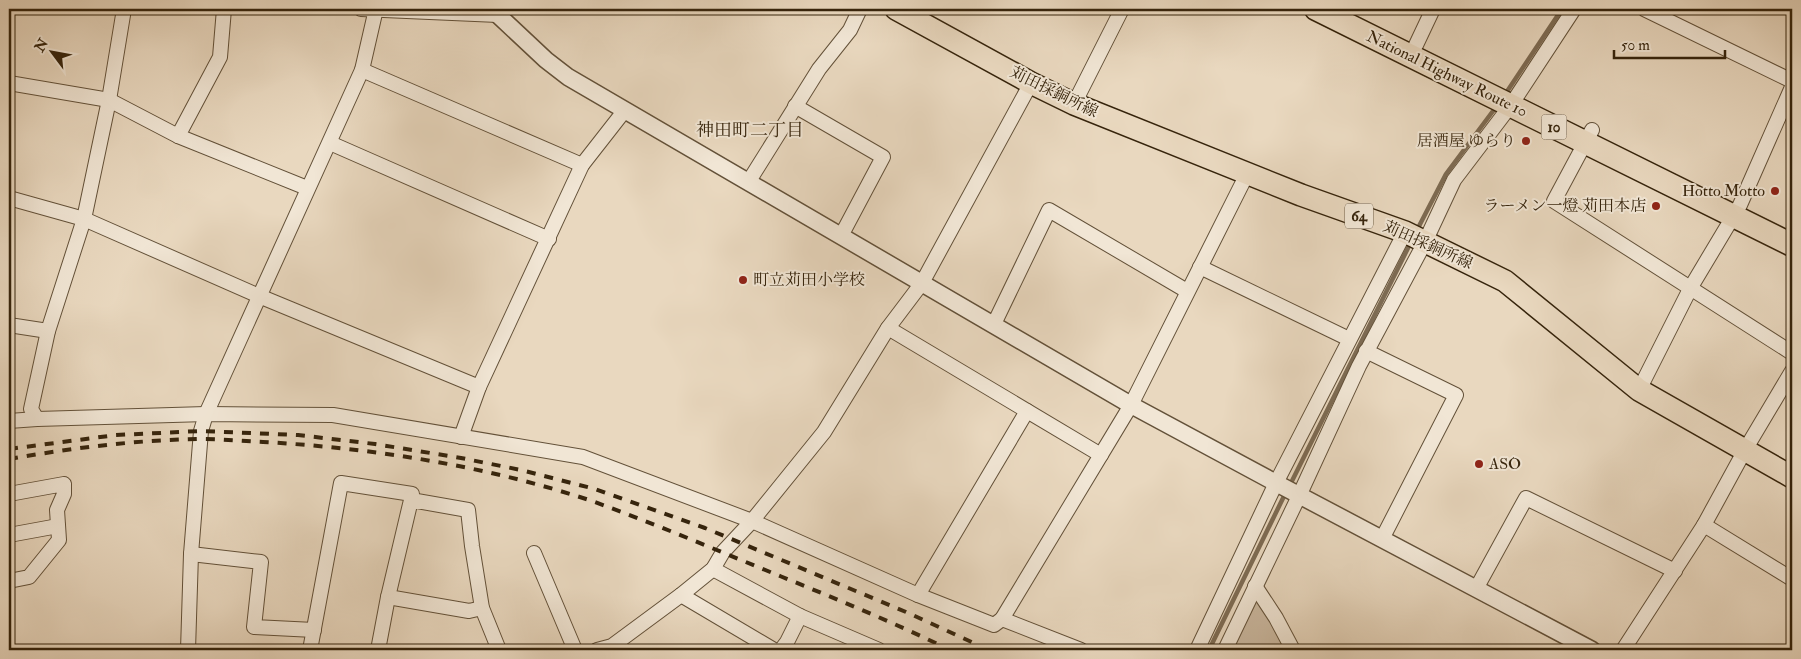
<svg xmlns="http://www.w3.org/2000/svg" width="1801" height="659" viewBox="0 0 1801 659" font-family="'IM FELL Double Pica','Noto Serif JP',serif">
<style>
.green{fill:#cbb9a1;stroke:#806e56}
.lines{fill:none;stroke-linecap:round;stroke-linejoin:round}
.stream{stroke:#7d6b53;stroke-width:4.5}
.minor-casing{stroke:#635139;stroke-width:16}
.tertiary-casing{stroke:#635139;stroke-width:19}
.primary-casing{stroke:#36240c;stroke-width:24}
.trunk-casing{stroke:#36240c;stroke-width:25}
.minor{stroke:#f1e6d5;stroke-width:14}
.tertiary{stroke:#f1e6d5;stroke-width:16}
.primary{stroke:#e9d8bf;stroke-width:21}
.trunk{stroke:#e9d8bf;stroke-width:22}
.rail{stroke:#36240c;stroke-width:4;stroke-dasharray:9 9;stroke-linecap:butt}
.poi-dot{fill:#8f2418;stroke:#f1e6d5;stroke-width:2}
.labels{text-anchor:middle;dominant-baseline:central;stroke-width:4;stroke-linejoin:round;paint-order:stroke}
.shield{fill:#f1e6d5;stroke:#6e5e48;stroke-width:1}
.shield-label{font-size:15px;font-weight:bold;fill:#36240c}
.street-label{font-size:16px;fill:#36240c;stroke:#f1e6d5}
.poi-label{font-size:16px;fill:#36240c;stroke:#f1e6d5;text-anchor:end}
.neighbourhood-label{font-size:18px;fill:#36240c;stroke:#f1e6d5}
</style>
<rect width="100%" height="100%" fill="#e9d8bf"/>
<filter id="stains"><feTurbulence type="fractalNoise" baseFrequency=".004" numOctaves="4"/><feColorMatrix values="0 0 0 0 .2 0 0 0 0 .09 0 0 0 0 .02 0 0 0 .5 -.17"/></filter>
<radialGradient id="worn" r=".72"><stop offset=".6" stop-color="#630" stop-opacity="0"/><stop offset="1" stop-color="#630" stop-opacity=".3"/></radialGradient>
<polygon class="green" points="1255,586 1292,650 1225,650"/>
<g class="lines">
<g class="stream">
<polyline points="1504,96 1562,9"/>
<polyline points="1417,230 1446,174 1496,107"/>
<polyline points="1290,485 1411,242"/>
<polyline points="1209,650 1286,492"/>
</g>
<g class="minor-casing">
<g id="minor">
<polyline points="361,9 498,15"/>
<polyline points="1644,9 1792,81"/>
<polyline points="1416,45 1433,9"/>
<polyline points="362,70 582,165"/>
<polyline points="9,83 109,100 178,136 307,188"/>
<polyline points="1074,104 1122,9"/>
<polyline points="795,106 883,157 841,236"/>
<polyline points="1592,130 1554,201 1792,353"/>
<polyline points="178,136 220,57 224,9"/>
<polyline points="330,143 549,239"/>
<polyline points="749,181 819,69 850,30 860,9"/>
<polyline points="9,198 84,219 259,296 479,387"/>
<polyline points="1200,267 1349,339"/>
<polyline points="994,324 1049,210 1187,291"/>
<polyline points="9,325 48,331"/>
<polyline points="888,328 1101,455"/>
<polyline points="1366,351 1456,395 1382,539"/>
<polyline points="1639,390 1691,287 1740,205 1792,87"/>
<polyline points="37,419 31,409 48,331 84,219 109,100 124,9"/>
<polyline points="9,421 37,419 206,414 333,415 583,457 752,521 918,595 994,625 1002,619 1131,405 1247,174"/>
<polyline points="461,437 479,387 582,165 625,110"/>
<polyline points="9,494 64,484 64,494 57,510 59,540 29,577 9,581"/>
<polyline points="1704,525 1792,579"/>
<polyline points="9,535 58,526"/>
<polyline points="534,553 575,650"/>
<polyline points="191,554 261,562 254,627 314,630"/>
<polyline points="713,569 800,616 879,650"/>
<polyline points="1255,586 1276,618 1293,650"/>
<polyline points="1476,589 1526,498 1675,571"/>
<polyline points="681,595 774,650"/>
<polyline points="918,595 1027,411"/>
<polyline points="388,597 469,611 482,608"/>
<polyline points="1002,619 1081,650"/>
<polyline points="188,650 191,554 201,431 206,414 362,70 376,9"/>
<polyline points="310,650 341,483 412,494 411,500"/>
<polyline points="378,650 388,597 411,500 468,510 472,546 482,608 499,650"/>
<polyline points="597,650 612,646 681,595 713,569 723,552 752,521 824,432 888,328 922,283 1031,83"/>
<polyline points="781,650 787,642 800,616"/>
<polyline points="1197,650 1276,483 1405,232"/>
<polyline points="1225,650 1299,496 1359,366 1425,242 1454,180 1511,105 1574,9"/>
<polyline points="1623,650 1704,525 1745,450 1792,371"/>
</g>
</g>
<g class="tertiary-casing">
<polyline id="tertiary" points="493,9 498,15 546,60 568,77 1131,405 1276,483 1592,650"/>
</g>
<g class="primary-casing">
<polyline id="primary" points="896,9 1031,83 1074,104 1301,195 1405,232 1505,281 1639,390 1792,477"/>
</g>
<g class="trunk-casing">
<polyline id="trunk" points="1316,9 1792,245"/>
</g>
<use href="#minor" class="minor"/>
<use href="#tertiary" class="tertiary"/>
<use href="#primary" class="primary"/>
<use href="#trunk" class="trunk"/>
<g class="rail">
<polyline points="9,449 116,435 201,431 298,435 375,444 461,458 521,470 595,489 705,528 906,612 989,650"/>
<path d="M9 459C72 448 136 440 199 439 221 439 242 441 263 442 373 448 487 466 592 501 653 523 714 549 775 574 834 598 893 622 950 650"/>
</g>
</g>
<g class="poi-dot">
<circle cx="1526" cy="141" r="5"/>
<circle cx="1775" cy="191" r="5"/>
<circle cx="1656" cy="206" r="5"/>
<circle cx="743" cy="280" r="5"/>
<circle cx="1479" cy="464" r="5"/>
</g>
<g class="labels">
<g class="shield">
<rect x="1541.5" y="114.5" width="25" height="25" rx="4"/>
<rect x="1345" y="203.5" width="28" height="25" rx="4"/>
</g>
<g class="shield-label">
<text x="1554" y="127">10</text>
<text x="1359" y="216">64</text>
</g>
<g class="street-label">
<text transform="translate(1447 74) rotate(26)">National Highway Route 10</text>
<text transform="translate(1054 92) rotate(26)">苅田採銅所線</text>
<text transform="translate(1428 245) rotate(24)">苅田採銅所線</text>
</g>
<g class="poi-label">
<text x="1516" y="141">居酒屋 ゆらり</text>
<text x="1765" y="191">Hotto Motto</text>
<text x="1646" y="206">ラーメン一燈 苅田本店</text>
<text x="753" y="280" text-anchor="start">町立苅田小学校</text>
<text x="1489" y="464" text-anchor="start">ASO</text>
</g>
<g class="neighbourhood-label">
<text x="750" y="130">神田町二丁目</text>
</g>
</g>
<rect width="1801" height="659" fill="none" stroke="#e9d8bf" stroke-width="30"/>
<rect x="10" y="10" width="1781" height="639" fill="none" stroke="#36240c" stroke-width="2.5"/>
<rect x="15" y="15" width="1771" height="629" fill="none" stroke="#36240c"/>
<g transform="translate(52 52) rotate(302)" stroke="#f1e6d5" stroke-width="4" paint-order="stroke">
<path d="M0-4L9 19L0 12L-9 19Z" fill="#36240c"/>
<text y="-8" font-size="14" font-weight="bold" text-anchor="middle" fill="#36240c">N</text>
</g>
<path d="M1614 50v8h111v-8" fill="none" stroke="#36240c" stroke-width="2.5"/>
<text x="1621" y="50" font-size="15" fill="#36240c" stroke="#f1e6d5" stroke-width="4" paint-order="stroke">50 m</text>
<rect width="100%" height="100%" filter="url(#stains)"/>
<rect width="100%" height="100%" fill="url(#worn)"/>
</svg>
